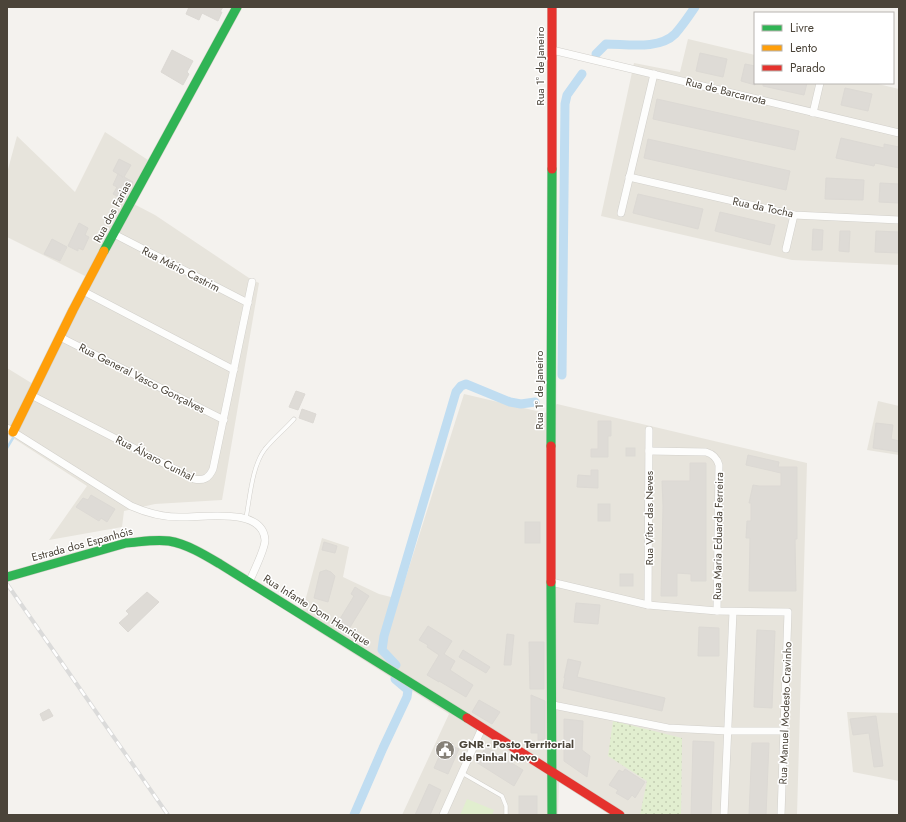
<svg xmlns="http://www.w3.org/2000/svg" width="906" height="822" viewBox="0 0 906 822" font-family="Jost,sans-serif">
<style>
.residential{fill:#e7e4dc}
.grass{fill:url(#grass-dots)}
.pitch{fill:#e1eecf}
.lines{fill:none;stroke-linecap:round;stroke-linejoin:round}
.stream{stroke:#c0ddf1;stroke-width:2.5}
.canal{stroke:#c0ddf1;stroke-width:9}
.building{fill:#dedbd6;stroke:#dcd9d4}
.lane-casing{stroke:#d2d0cb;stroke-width:4.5}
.street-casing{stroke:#d2d0cb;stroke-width:8}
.fast-casing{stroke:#d3cfc5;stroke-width:10}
.slow-casing{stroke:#d3cfc5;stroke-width:10}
.jam-casing{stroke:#d3cfc5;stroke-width:10}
.lane{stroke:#fdfdfc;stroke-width:3.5}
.street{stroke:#fdfdfc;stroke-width:7}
.fast{stroke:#30b455;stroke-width:9}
.slow{stroke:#ff9f0a;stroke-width:9}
.jam{stroke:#e5322d;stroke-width:9}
.rail-casing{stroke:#dbdbda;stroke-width:4}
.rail{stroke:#fff;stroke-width:2.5;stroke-dasharray:8;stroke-linecap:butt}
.labels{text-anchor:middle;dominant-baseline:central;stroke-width:3;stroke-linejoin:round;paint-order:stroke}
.street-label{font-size:11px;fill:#4b4439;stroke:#fff}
.poi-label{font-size:11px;font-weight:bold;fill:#4b4439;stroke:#fff;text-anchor:start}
</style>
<defs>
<pattern id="grass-dots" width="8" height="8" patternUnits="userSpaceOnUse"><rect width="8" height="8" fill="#e1eecf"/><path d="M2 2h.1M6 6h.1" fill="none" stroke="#c3cdb2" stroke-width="1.8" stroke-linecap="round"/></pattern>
</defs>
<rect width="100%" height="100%" fill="#f4f2ee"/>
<g class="residential">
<polygon points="688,39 755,55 755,83 874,83 899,89 899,265 792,260 601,216 634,63 680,72"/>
<polygon points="105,132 148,160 128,201 155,215 249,278 259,283 222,500 155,504 124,511 122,527 49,540 87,486 7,434 7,368 33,384 87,277 7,237 7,173 17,136 75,192"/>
<polygon points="464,394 545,413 557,404 807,463 797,815 610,815 559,782 558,815 402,815 449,714 300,620 322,538 349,547 343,577 379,594 399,599"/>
<polygon points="878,401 899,406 899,455 867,450"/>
<polygon points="847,712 899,713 899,781 853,772"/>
</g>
<polygon class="grass" points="613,721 682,738 681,815 640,815 647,781 608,756"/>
<polygon class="pitch" points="467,799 494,810 492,815 460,815"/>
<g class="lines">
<polyline class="stream" points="7,448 13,438"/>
<g class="canal">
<path d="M596 54 606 44C627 44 659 50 675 34 682 26 689 16 695 7"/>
<polyline points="562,375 565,104 567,95 582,74"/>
<polyline points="396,665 382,650 384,636 456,392 461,386 466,384 510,402 521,404 535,402"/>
<polyline points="354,815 383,748 407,697 408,690 395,679"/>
</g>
</g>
<g class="building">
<polygon points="189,7 223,7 220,12 222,12 218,21 202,13 199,20 186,14"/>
<polygon points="172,50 193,61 187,72 189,74 183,85 161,72"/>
<polygon points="700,53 727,59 723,77 696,71"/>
<polygon points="745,64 755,66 755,85 741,81"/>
<polygon points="763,83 807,83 804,95 763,86"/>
<polygon points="845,88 872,94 868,111 841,105"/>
<polygon points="657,99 799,131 795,150 653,119"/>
<polygon points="841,138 884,148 884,144 899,147 899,168 875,163 874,166 836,158"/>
<polygon points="648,139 790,171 786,190 644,158"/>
<polygon points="119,159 131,165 124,177 133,182 124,200 113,194 117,187 113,185 118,174 123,177 113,171"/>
<polygon points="826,178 864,180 863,200 825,199"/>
<polygon points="880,183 899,184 899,203 879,202"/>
<polygon points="638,194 703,209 698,229 633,213"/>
<polygon points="720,212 775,225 770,245 715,231"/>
<polygon points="79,223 88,228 85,235 89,237 83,250 78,248 78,251 68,246"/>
<polygon points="813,229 823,230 822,250 812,250"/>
<polygon points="840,231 850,231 849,252 839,251"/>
<polygon points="876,231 899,232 899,253 875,252"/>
<polygon points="52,239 67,247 60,261 44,254"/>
<polygon points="296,391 305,394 298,410 289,407"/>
<polygon points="302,409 316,414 313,423 299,418"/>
<polygon points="598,421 611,421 611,436 608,436 608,457 591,457 591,449 598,449"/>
<polygon points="876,423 893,425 891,439 899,441 899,452 873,448"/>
<rect x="626" y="448" width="9" height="8"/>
<polygon points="748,455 779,462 778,467 797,467 797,539 795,539 796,591 749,591 750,538 746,538 747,521 751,521 751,503 749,503 753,485 759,486 781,486 781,473 746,465"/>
<polygon points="690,463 706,463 706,581 691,581 691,574 677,573 677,596 661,596 663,506 662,481 690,481"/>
<polygon points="591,470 598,470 598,488 577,487 578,475 591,476"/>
<polygon points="91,495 115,509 107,522 101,518 99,521 76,507 83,498 88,500"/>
<rect x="598" y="504" width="12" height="17"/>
<rect x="525" y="522" width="15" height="21"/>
<polygon points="324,542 337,546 335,553 322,550"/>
<polygon points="326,570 331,572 335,576 328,602 314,598 320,572"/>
<rect x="620" y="574" width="13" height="12"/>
<polygon points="355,587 369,596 349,629 338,622 354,596 351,594"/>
<polygon points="147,592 159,602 128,632 119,623 129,614 126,611"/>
<polygon points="576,603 600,605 598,624 574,622"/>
<polygon points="428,626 452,641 444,654 455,661 450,670 473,685 466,697 439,681 439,682 427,675 439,655 427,647 428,645 419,640"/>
<polygon points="699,627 719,628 719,656 698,656"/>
<polygon points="757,630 775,631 772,708 754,707"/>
<polygon points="507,634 514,635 511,665 504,665"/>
<polygon points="529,642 544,642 544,689 530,689"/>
<polygon points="463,650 490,667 486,673 459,657"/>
<polygon points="568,659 581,662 577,677 665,698 662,711 563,688 565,678 564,678"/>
<polygon points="531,695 545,701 545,739 538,740 538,733 531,733"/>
<polygon points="479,700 500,712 492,724 472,712"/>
<polygon points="49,709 53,716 43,721 40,714"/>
<polygon points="876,716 883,766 874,767 869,733 853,735 850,719"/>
<polygon points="564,719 583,721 582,750 590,756 587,777 564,761"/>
<polygon points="693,741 714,742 711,815 691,815"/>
<polygon points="445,743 459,749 448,774 434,768"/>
<polygon points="752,743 769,743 766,815 749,815"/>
<polygon points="486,747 523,770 514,786 476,762"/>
<polygon points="625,769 645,782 635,798 632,795 628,800 616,793 618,790 609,785 619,770 623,772"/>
<polygon points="429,784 441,790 430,815 415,815"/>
<rect x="519" y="796" width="18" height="19"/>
</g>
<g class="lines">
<g class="lane-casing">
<g id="lane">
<path d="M246 518C250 497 252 466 265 449 274 438 285 429 294 419"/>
<polyline points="462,773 502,796 506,806 506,815"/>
</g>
</g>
<g class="street-casing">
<g id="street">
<polyline points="552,50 899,133"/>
<polyline points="813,113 820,83"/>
<polyline points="629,177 794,215 899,220"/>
<polyline points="621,213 654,74"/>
<polyline points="114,234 248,303"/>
<polyline points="786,249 794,215"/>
<polyline points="83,291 234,370"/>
<polyline points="60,337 224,420"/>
<path d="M31 395 194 479C204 481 209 478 213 469L252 282"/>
<path d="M7 428 131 506C147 513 162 517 179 517 202 518 263 506 265 540 265 550 253 572 249 583"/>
<path d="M649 451 706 452C713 454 717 458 719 465L717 611"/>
<polyline points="551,582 648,605 717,611 788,612 781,815"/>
<polyline points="648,605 649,430"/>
<polyline points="553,705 668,728 728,731 784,731"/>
<polyline points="443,815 482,728"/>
<polyline points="724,815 733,612"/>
</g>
</g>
<g class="fast-casing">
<g id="fast">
<polyline points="104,251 237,7"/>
<polyline points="551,446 552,169"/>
<path d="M7 577 126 543C140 542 155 539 169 541 187 544 205 555 220 564L467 718"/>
<polyline points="551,582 552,815"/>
</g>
</g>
<g class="slow-casing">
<polyline id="slow" points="13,432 73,310 104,251"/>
</g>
<g class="jam-casing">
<g id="jam">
<polyline points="552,169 552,7"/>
<polyline points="551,582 551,446"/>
<polyline points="467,718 620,815"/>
</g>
</g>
<use href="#lane" class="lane"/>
<use href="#street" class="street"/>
<use href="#fast" class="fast"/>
<use href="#slow" class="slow"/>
<use href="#jam" class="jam"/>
<g class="rail-casing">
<polyline id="rail" points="7,584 168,815"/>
</g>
<use href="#rail" class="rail"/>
</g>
<defs>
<g id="civic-disc" transform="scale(1)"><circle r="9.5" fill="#868178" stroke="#fff"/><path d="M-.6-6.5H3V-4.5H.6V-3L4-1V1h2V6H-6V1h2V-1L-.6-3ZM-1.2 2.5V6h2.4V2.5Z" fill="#fff"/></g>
</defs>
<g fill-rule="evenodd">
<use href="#civic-disc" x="445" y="750"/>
</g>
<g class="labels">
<g class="street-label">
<text transform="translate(540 66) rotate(-90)">Rua 1º de Janeiro</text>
<text transform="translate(726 91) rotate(14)">Rua de Barcarrota</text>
<text transform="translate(763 207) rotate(12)">Rua da Tocha</text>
<text transform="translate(112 212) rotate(-62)">Rua dos Farias</text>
<text transform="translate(181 269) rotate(27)">Rua Mário Castrim</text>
<text transform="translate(142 378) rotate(27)">Rua General Vasco Gonçalves</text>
<text transform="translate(539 390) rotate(-90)">Rua 1º de Janeiro</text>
<text transform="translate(155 458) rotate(27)">Rua Álvaro Cunhal</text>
<text transform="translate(649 518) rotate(-90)">Rua Vítor das Neves</text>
<text transform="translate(718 536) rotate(-89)">Rua Maria Eduarda Ferreira</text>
<text transform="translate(82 544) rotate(-15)">Estrada dos Espanhóis</text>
<text transform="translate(317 610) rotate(32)">Rua Infante Dom Henrique</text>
<text transform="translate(785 713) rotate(-88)">Rua Manuel Modesto Cravinho</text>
</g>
<g class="poi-label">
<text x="459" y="744">GNR - Posto Territorial<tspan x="459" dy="13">de Pinhal Novo</tspan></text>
</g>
</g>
<rect width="906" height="822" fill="none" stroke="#4b4439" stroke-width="16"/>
<rect x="754" y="12" width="140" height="72" fill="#ffffff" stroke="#b7b4b0"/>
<rect x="762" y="25" width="20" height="6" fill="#30b455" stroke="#b7b4b0"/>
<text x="790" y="32" font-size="12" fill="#4b4439">Livre</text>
<rect x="762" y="45" width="20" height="6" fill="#ff9f0a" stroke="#b7b4b0"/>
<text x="790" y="52" font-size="12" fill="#4b4439">Lento</text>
<rect x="762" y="65" width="20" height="6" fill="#e5322d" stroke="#b7b4b0"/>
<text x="790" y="72" font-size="12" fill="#4b4439">Parado</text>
</svg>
